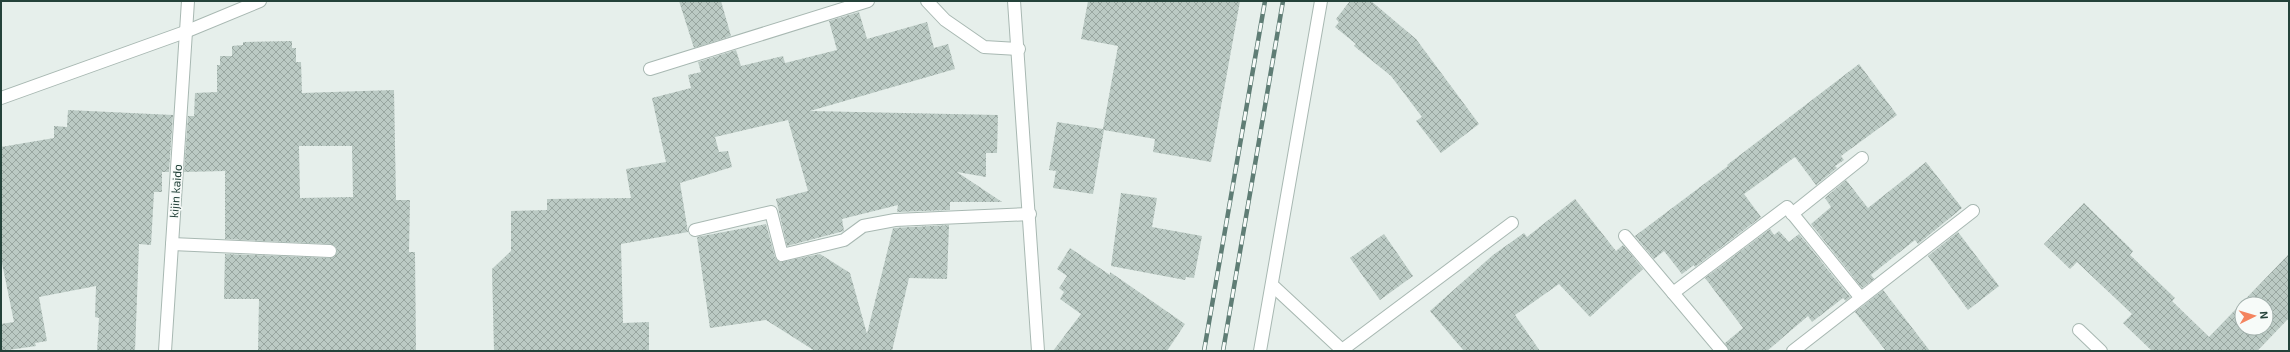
<svg xmlns="http://www.w3.org/2000/svg" width="2290" height="352" viewBox="0 0 2290 352" font-family="'Exo 2',sans-serif">
<style>
.building{fill:url(#building-cross-hatch);fill-rule:evenodd}
.lines{fill:none;stroke-linecap:round;stroke-linejoin:round}
.minor-casing{stroke:#a8b8b2;stroke-width:14}
.minor{stroke:#fff;stroke-width:12}
.rail-casing{stroke:#5f7d75;stroke-width:4.5}
.rail{stroke:#f7fbf9;stroke-width:3;stroke-dasharray:9;stroke-linecap:butt}
.labels{text-anchor:middle;dominant-baseline:central;stroke-width:3;stroke-linejoin:round;paint-order:stroke}
.street-label{font-size:12px;fill:#24423a;stroke:#f7fbf9}
</style>
<defs>
<pattern id="building-cross-hatch" width="8" height="8" patternUnits="userSpaceOnUse"><rect width="8" height="8" fill="#bbcac4"/><path d="M0 0l8 8M0 8l8-8" fill="none" stroke="#98a6a0"/></pattern>
</defs>
<rect width="100%" height="100%" fill="#e6efeb"/>
<g class="building">
<polygon points="679,1 721,1 731,36 694,48"/>
<polygon points="1088,1 1240,1 1211,162 1153,152 1155,139 1104,130 1093,194 1053,188 1056,171 1049,170 1057,122 1103,129 1118,46 1081,39"/>
<polygon points="1350,1 1371,1 1416,39 1479,124 1441,153 1416,121 1422,117 1391,76 1354,46 1356,44 1335,27 1339,22 1336,19"/>
<polygon points="859,12 867,39 927,22 934,48 948,44 955,69 810,111 998,115 997,153 986,153 986,177 957,172 1002,202 950,202 950,210 897,212 898,205 842,219 844,231 787,246 776,199 808,191 788,120 715,137 719,152 728,151 732,167 680,183 688,232 621,244 623,323 649,322 649,351 494,351 492,269 511,251 511,211 547,210 547,199 631,198 626,169 666,162 652,98 691,88 688,75 701,72 698,62 736,50 741,66 783,56 785,63 837,50 829,21"/>
<path d="M292 41V48H296V62H301L302 93 394 90 396 200H410L409 252H415L416 351H258L259 299H224L225 254 330 258 334 257 337 252 336 247 330 244 225 239V171L184 172 188 116H194L195 93 217 92V65H220V56H232V46L243 45V42ZM299 146H352L353 197 300 198Z"/>
<polygon points="1859,64 1897,115 1841,156 1844,160 1835,166 1837,168 1816,185 1795,157 1744,194 1761,217 1695,267 1694,265 1682,274 1664,251 1654,259 1635,236 1728,166 1727,165"/>
<polygon points="68,110 173,115 169,172 162,172 162,192 154,192 151,245 139,244 135,351 97,351 99,318 95,317 96,286 39,297 47,341 35,343 36,346 1,351 1,324 14,322 1,258 1,147 54,138 54,126 67,127"/>
<polygon points="1926,162 1962,208 1918,244 1915,240 1871,275 1874,279 1862,288 1811,224 1831,207 1825,198 1846,180 1868,208"/>
<polygon points="1121,193 1157,198 1152,227 1202,236 1194,278 1186,277 1185,280 1111,266"/>
<polygon points="1575,199 1616,251 1623,245 1643,269 1590,317 1559,284 1515,315 1540,351 1464,351 1430,311 1493,255 1524,233 1527,237"/>
<path d="M2084 203 2133 251 2130 255 2175 298 2172 301 2209 337 2289 254V318L2257 351H2152L2123 323 2132 314 2077 262 2070 269 2044 244ZM2242 304H2266V328H2242Z"/>
<polygon points="766,224 775,257 780,262 820,254 850,273 867,334 893,228 949,225 947,279 909,278 892,351 815,351 766,320 710,328 697,237"/>
<polygon points="1770,229 1774,235 1779,231 1789,242 1799,234 1850,297 1846,301 1843,298 1812,322 1808,316 1767,351 1729,351 1725,343 1743,328 1705,278"/>
<polygon points="1958,232 1999,286 1968,310 1928,256"/>
<polygon points="1384,234 1413,276 1380,300 1350,258"/>
<polygon points="1070,248 1110,275 1110,272 1185,324 1167,351 1053,351 1081,314 1060,299 1064,292 1059,288 1067,276 1057,269"/>
<polygon points="1883,290 1930,351 1886,351 1855,312"/>
</g>
<g class="lines">
<g class="minor-casing">
<g id="minor">
<polyline points="927,1 945,20 984,47 1019,49"/>
<polyline points="1014,1 1038,351"/>
<polyline points="650,69 868,1"/>
<polyline points="1,98 185,32 260,1"/>
<polyline points="1792,214 1862,158"/>
<polyline points="695,230 771,212 782,255 844,240 863,226 895,220 1030,214"/>
<polyline points="1625,236 1722,351"/>
<polyline points="172,244 330,251"/>
<polyline points="1272,285 1343,351"/>
<polyline points="1673,293 1787,207 1860,297"/>
<polyline points="2079,330 2101,351"/>
<polyline points="1342,350 1512,223"/>
<polyline points="165,351 188,1"/>
<polyline points="1260,351 1321,1"/>
<polyline points="1793,351 1973,211"/>
</g>
</g>
<use href="#minor" class="minor"/>
<g class="rail-casing">
<g id="rail">
<polyline points="1204,351 1265,1"/>
<polyline points="1223,351 1283,1"/>
</g>
</g>
<use href="#rail" class="rail"/>
</g>
<g class="labels">
<g class="street-label">
<text transform="translate(175 191) rotate(-86)">kijin kaido</text>
</g>
</g>
<rect width="2290" height="352" fill="none" stroke="#24423a" stroke-width="4"/>
<g transform="translate(2254 316) rotate(85)"><circle r="19" fill="#f7fbf9" stroke="#a3b1ad"/>
<path d="M0-3L7 15L0 10L-7 15Z" fill="#f4845f"/>
<text y="-6" font-size="11" font-weight="bold" text-anchor="middle" fill="#24423a">N</text>
</g>
</svg>
